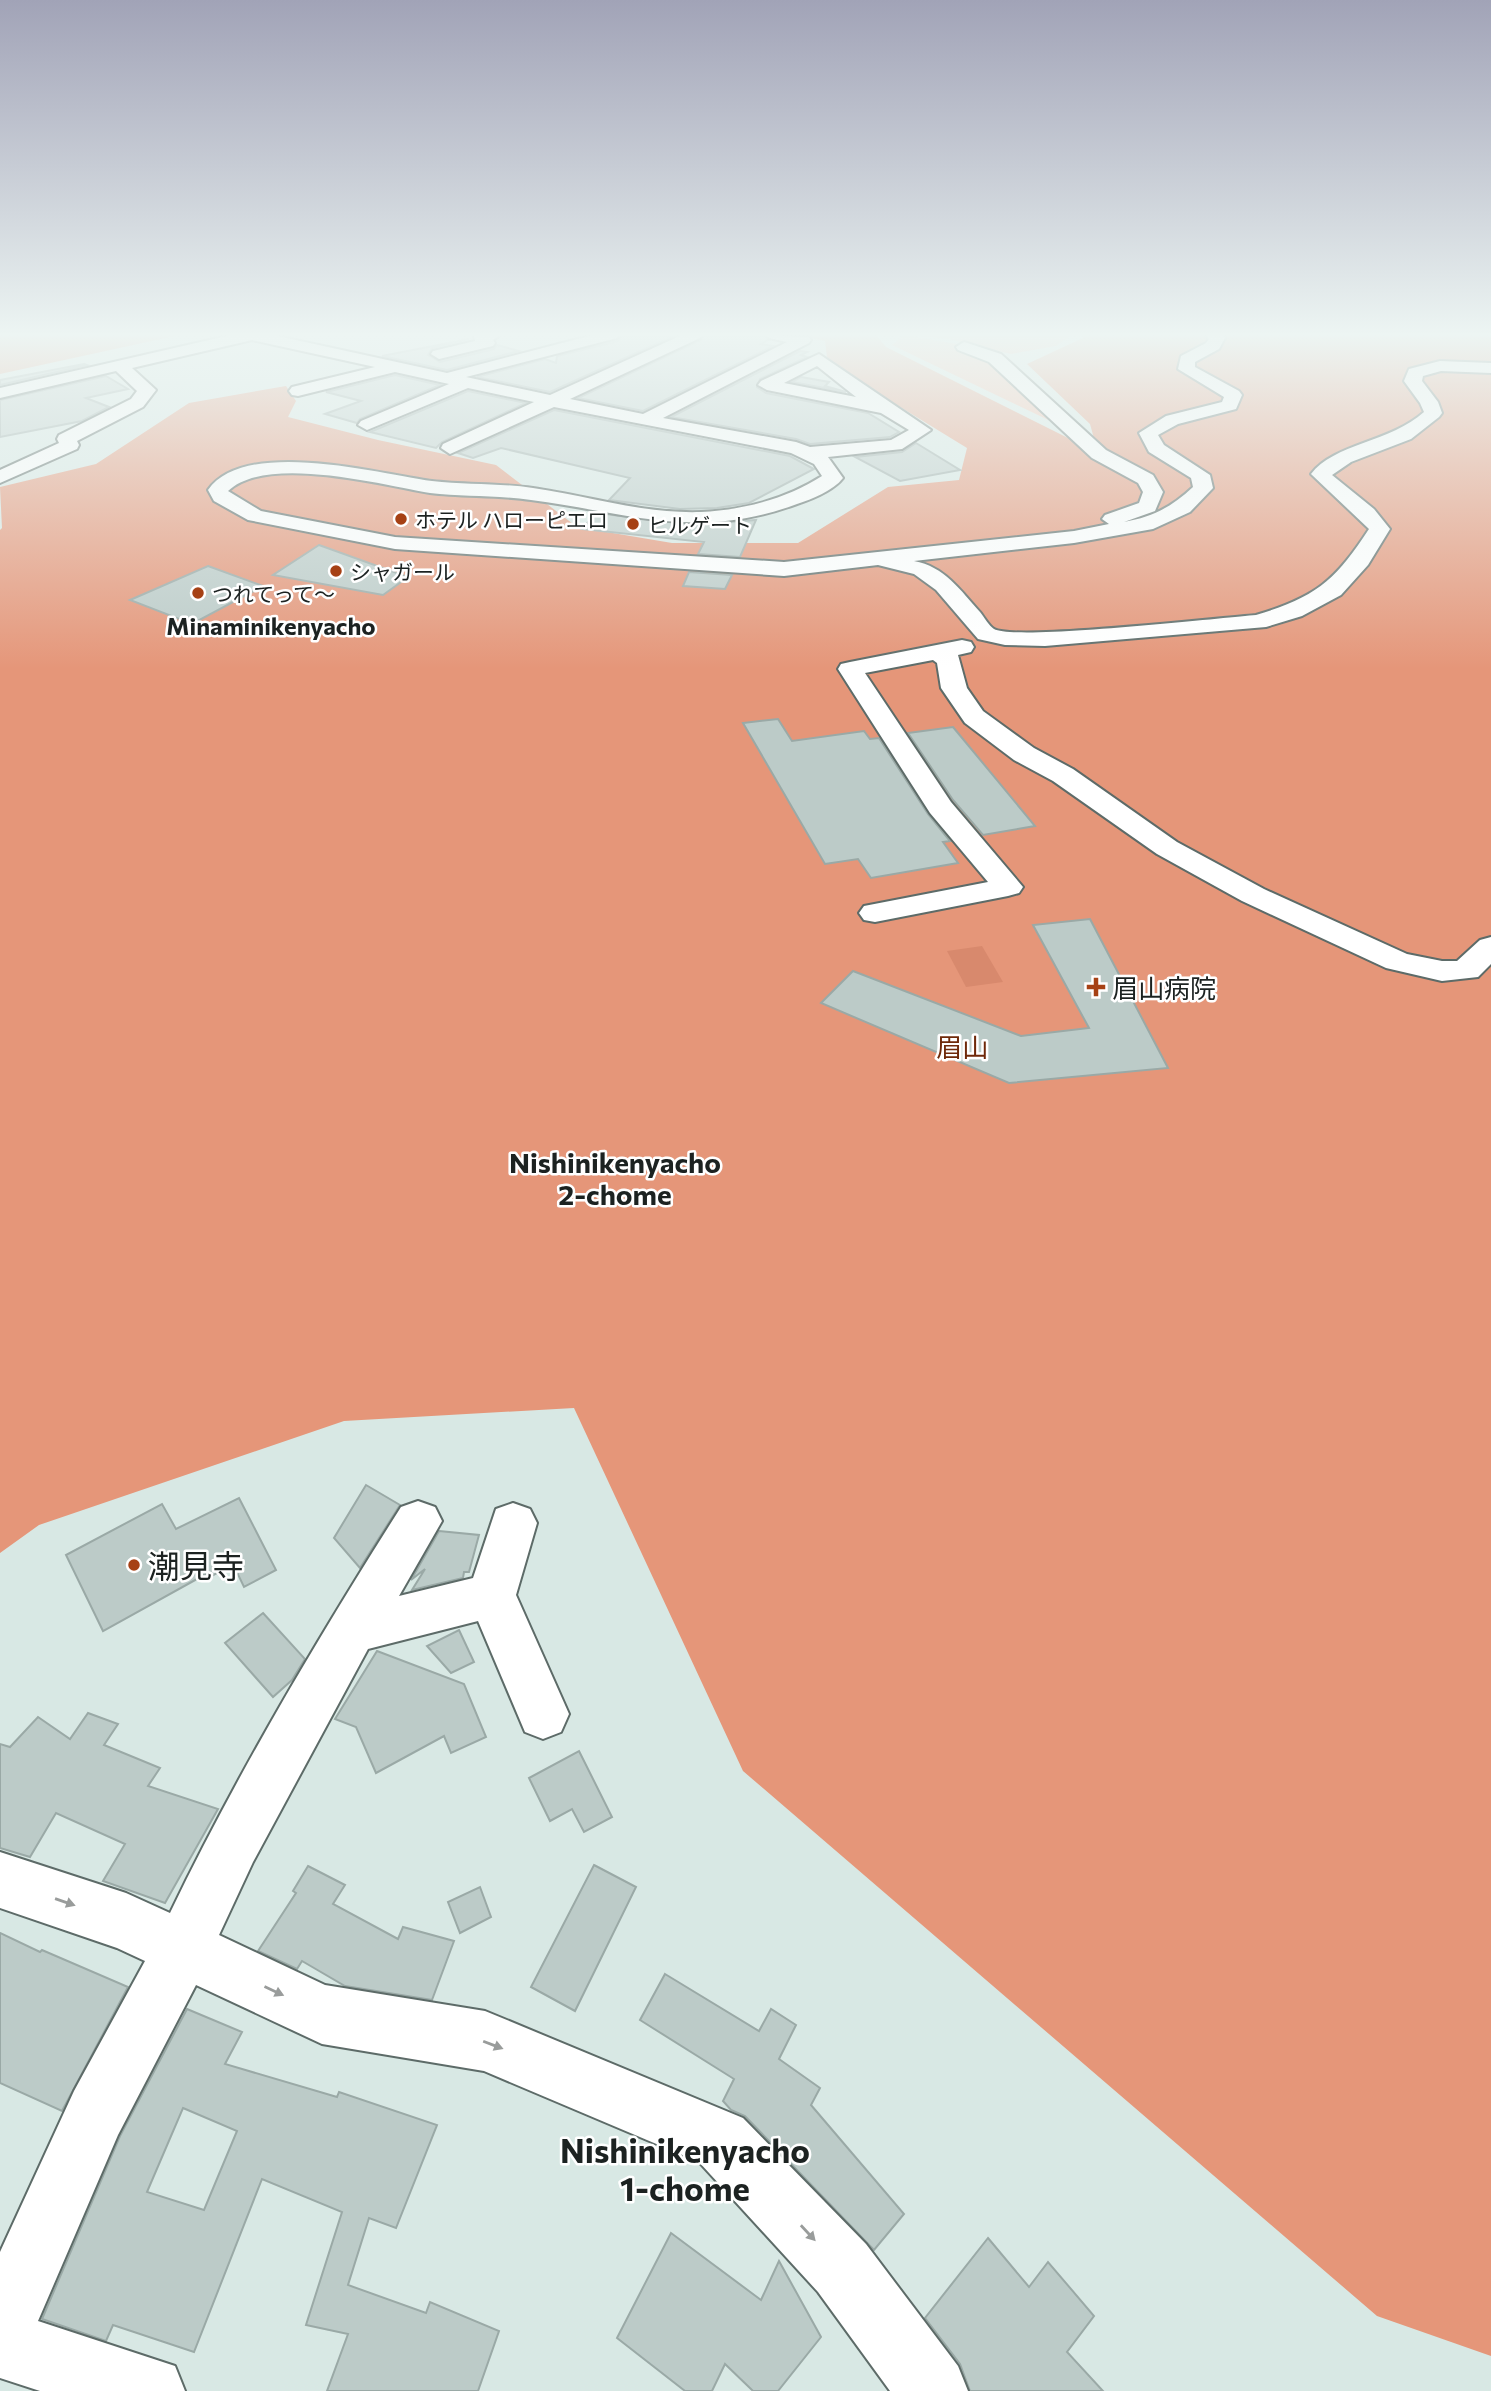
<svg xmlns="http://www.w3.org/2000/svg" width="1491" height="2391" viewBox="0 0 1491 2391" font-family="Commissioner,'Noto Sans JP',sans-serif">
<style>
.green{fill:#f7bba5}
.forest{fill:#e59679}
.water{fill:#d8896d}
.building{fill:#bccbc8;stroke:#9aa9a6;stroke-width:2;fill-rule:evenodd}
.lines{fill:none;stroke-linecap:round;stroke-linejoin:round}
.street-casing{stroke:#5d6b68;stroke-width:4}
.street{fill:#fff;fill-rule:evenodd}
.oneway{fill:#999c9b}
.poi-dot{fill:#a64115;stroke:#fff;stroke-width:2.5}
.labels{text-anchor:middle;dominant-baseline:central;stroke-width:5;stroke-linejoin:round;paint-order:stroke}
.far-poi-label{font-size:21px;fill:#1c2221;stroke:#fff;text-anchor:start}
.far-quarter-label{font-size:24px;font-weight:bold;fill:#1c2221;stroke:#fff}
.poi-label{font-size:26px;fill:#1c2221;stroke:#fff;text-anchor:start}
.park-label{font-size:26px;fill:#6f290a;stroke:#fff}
.neighbourhood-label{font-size:28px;font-weight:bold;fill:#1c2221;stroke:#fff}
.near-poi-label{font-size:32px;fill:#1c2221;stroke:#fff;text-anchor:start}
.near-neighbourhood-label{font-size:33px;font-weight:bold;fill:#1c2221;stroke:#fff}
</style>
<rect width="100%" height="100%" fill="#d8e8e4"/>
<g class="green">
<polygon points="904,335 962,345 955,347 991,359 1061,426 892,345"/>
<polygon points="910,335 1071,335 1056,346 1011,354 949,339"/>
</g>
<g class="forest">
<polygon points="0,335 179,335 0,374"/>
<polygon points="796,335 876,335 886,347 1098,453 1090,424 1027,364 1085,337 1084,335 1491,335 1491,2356 1377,2316 743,1771 574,1408 344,1421 39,1525 0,1553 0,530 2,528 0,487 96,464 189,403 286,386 296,401 288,417 378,440 496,465 577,527 672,543 798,543 888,487 959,480 967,448 853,378 827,357 825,341"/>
</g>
<polygon class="water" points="982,946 1003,982 966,987 947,951"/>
<g class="building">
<polygon points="622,335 676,335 550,392 477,377 545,359 556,363 557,356 618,341"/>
<polygon points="705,335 764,335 768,340 761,344 773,346 643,411 578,398 701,340"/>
<polygon points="469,339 432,348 428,355 440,362 494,349 497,345 519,351 447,370 382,356"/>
<polygon points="800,351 807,352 801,355 807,357 760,379 757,387 766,393 868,413 899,432 890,437 810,444 796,439 671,417"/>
<polygon points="84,364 87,365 0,385 0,380"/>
<polygon points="395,375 440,385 360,419 357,423 325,414 361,401 326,392"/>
<polygon points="106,376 128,389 86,398 109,407 82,421 0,437 0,400"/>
<polygon points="801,377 829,382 825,386 846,392 792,382"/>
<polygon points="468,391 526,403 442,442 436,448 370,432"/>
<polygon points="554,410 790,456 814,469 749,503 717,508 680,509 609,500 630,478 501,448 473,458 458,453"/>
<polygon points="916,443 960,470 900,481 855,457 902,452"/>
<polygon points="596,513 695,525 756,520 740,557 698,554 704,542 582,529"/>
<polygon points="319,545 408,577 383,595 273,575"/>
<polygon points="208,566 263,586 192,624 130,600"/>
<polygon points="689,572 732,575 725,589 683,586"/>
<polygon points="778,719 792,741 864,731 870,739 879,738 928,814 950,841 943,842 958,863 871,878 858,859 825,864 743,723"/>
<polygon points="953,727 1035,826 983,835 953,800 908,733"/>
<polygon points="1090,919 1168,1068 1009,1083 821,1003 853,971 1021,1036 1089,1028 1033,925"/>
<polygon points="366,1485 400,1505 360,1568 334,1538"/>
<polygon points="239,1498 276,1570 244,1587 233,1564 208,1578 206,1574 103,1631 66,1555 162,1504 176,1529"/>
<polygon points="439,1531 479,1535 469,1572 464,1572 463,1578 412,1590 425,1569 411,1580"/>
<polygon points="263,1613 305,1659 292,1680 273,1697 225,1643"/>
<polygon points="459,1630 474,1662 451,1673 427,1646"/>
<polygon points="377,1651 464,1684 486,1737 451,1753 444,1736 376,1773 356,1727 335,1719"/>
<polygon points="88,1713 118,1724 104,1745 160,1768 148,1786 218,1809 165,1903 103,1881 125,1844 56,1813 30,1857 0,1848 0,1744 10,1747 38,1717 70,1739"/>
<polygon points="579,1751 612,1817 584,1832 572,1809 550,1821 529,1778"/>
<polygon points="594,1865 636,1887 575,2011 531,1987"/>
<polygon points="308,1866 345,1885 333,1904 398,1939 403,1927 454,1941 432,2000 345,1986 302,1961 297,1969 258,1951 296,1893 293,1891"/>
<polygon points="480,1887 491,1917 460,1933 448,1902"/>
<polygon points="0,1933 40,1952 42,1950 128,1987 62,2111 0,2083"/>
<polygon points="665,1974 759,2031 771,2009 796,2025 779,2059 820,2088 811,2105 904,2214 874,2250 745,2116 731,2110 723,2101 734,2079 640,2020"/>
<path d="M187 2009 242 2032 225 2064 337 2097 339 2092 437 2125 396 2228 369 2218 348 2285 426 2313 430 2302 499 2331 478 2391H327L348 2334 306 2325 342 2212 262 2179 194 2352 113 2325 106 2341 42 2319 120 2136ZM183 2108 237 2131 204 2210 147 2192Z"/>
<polygon points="671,2233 761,2300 779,2261 821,2337 778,2391 753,2391 725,2364 712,2391 685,2391 617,2338"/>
<polygon points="988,2238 1029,2287 1048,2262 1094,2316 1067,2352 1103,2391 970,2391 960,2364 925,2318"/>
</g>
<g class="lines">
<g class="street-casing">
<g id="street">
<path d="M231 335H273L447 373 593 335H619L617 338 466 377 550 395 682 335H702L700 338 570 399 643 414 787 342 769 338 767 335 809 337 811 340 809 343 663 418 796 442 810 447 891 440 909 430 881 413 767 390 758 385 761 381 819 354 931 430 902 449 828 457 843 478C833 491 812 499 797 504 697 541 630 513 531 500 497 495 463 497 430 493 383 485 266 454 228 491L261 511 395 537 784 562 1074 531 1109 524 1102 519 1105 515 1139 503 1143 492 1138 483 1092 458 989 362 958 350 956 347 964 342 1001 354 1106 450 1153 475 1163 492 1155 511 1124 522C1152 517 1172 507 1193 487L1191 478 1149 452 1139 433 1166 416 1222 402 1224 397 1178 369 1181 356 1206 343 1209 339 1206 335H1223L1225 338 1219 349 1195 362V367L1239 391 1242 395 1236 409 1178 424 1158 435 1164 445 1210 475 1213 488 1190 512 1153 529 1074 543 914 561C944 566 961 591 980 612 984 617 989 626 994 629 1015 641 1219 618 1256 615 1316 597 1335 581 1369 529L1311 474C1333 444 1391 442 1424 412L1420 403 1404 381 1409 369 1440 361 1491 363V373L1441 371 1423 376 1422 381 1438 402 1442 413 1439 417 1411 439 1351 462 1332 475 1374 509 1390 529 1368 565 1341 595 1302 616 1266 627 1045 646 1005 645 978 639 936 590 914 574 878 565 784 576 395 549 248 520 214 501 208 490C245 437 380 474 432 481 466 485 500 483 533 488 589 496 644 514 701 512 743 510 786 499 822 476L814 464 791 453 554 407 450 454 441 448 443 444 534 402 468 388 367 430 358 425 361 421 449 384 395 372 298 396 292 395 289 391 292 387 375 367 252 340 132 368 156 390 143 407 77 441 79 445 77 449 0 483V470L59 443 57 439 59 435 131 399 137 391 116 371 0 398V388ZM817 366 856 397 784 383Z"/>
<polygon points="474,335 500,335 493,340 495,343 493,346 439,359 431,354 433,351 475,341"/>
<polygon points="962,640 971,642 974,647 971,652 958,655 967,688 983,711 1034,748 1073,769 1177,842 1264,889 1407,954 1442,961 1457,961 1480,940 1491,937 1491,964 1478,977 1442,981 1386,968 1242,901 1157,854 1053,781 1014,760 965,723 941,688 937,663 933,660 865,673 951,802 1023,887 1019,893 1008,896 875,922 864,920 859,913 864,906 988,882 930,813 838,669 841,664 850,662"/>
<path d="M418 1501 435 1507 442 1521 399 1596 473 1578 496 1509 513 1503 530 1509 537 1523 516 1595 569 1714 561 1732 543 1739 525 1732 478 1621 368 1649 253 1862 219 1935 325 1985 485 2011 743 2118 866 2244 958 2366 968 2391H890L818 2292 699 2162 484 2071 322 2044 196 1985 118 2135 38 2321 175 2366 185 2391H40L0 2378V2252L74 2091 145 1961 117 1948 0 1908V1852L126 1893 170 1913C238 1772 318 1638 401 1507Z"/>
</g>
</g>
<use href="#street" class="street"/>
</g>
<defs><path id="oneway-solid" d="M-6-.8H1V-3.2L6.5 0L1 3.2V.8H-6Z" transform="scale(1.75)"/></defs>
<g class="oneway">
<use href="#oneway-solid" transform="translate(65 1902) rotate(19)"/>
<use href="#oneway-solid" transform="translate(274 1991) rotate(25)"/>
<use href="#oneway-solid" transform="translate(493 2045) rotate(21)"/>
<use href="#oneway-solid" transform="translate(808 2233) rotate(47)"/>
</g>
<linearGradient id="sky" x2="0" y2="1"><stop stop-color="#a1a3b7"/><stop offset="0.5" stop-color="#edf5f3"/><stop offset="1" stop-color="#edf5f3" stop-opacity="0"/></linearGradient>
<rect width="1491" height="669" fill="url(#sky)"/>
<g class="poi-dot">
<circle cx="401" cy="519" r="7"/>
<circle cx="633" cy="524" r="7"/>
<circle cx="336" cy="571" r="7"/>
<circle cx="198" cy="593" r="7"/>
<path d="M1092.5 976.5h7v7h7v7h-7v7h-7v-7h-7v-7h7z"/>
<circle cx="134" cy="1565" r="7"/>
</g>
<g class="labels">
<g class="far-poi-label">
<text x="415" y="519">ホテル ハローピエロ</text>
<text x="647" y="524">ヒルゲート</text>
<text x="350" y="571">シャガール</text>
<text x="212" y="593">つれてって～</text>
</g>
<g class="far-quarter-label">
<text x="271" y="625">Minaminikenyacho</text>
</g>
<g class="poi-label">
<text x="1112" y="987">眉山病院</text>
</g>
<g class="park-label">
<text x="962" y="1046">眉山</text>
</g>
<g class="neighbourhood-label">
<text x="615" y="1162">Nishinikenyacho<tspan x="615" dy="32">2-chome</tspan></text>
</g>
<g class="near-poi-label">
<text x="148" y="1565">潮見寺</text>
</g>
<g class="near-neighbourhood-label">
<text x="685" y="2149">Nishinikenyacho<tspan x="685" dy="38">1-chome</tspan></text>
</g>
</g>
</svg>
